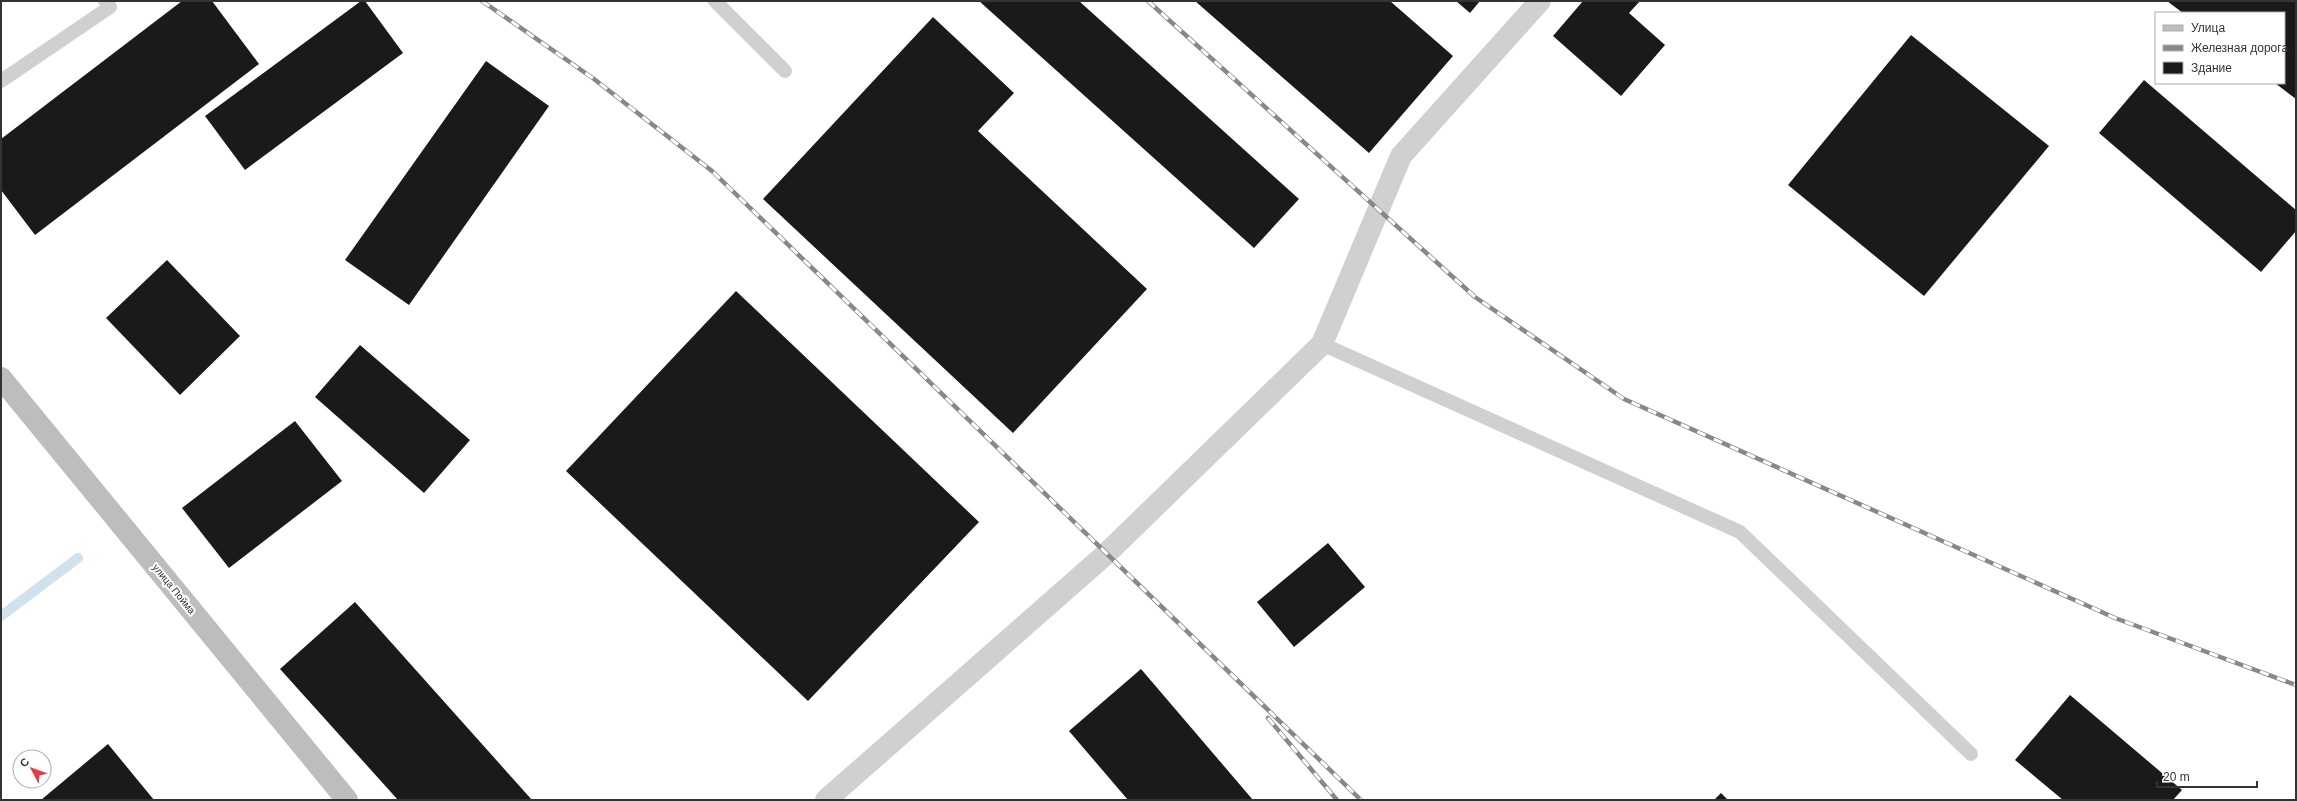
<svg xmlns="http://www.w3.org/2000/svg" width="2297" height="801" viewBox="0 0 2297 801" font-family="Helvetica,sans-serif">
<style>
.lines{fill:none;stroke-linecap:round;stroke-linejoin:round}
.stream{stroke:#cfe2ee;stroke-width:10}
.building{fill:#1a1a1a}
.lane{stroke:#d0d0d0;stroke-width:14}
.street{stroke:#d0d0d0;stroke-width:22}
.secondary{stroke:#bdbdbd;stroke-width:22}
.rail-casing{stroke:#888;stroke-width:4.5}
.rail{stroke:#fff;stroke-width:3;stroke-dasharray:9;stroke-linecap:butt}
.labels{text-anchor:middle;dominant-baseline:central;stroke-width:4;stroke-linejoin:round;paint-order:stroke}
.street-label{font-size:10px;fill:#333;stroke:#fff}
</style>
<rect width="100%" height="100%" fill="#fff"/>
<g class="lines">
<polyline class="stream" points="1,616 78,558"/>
</g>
<g class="building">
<polygon points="182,1 212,1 259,64 35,235 1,190 1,139"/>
<polygon points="361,1 365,1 403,53 245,170 205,116"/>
<polygon points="979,1 1079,1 1299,199 1254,248"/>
<polygon points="1195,1 1390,1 1453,56 1369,153"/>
<polygon points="1456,1 1480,1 1470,13"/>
<polygon points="1583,1 1640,1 1629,13 1665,45 1621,96 1553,36"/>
<polygon points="2167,1 2296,1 2296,99 2275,83 2284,83 2284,13 2183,13"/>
<polygon points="933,17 1014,93 978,131 1147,289 1013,433 763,199"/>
<polygon points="1911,35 2049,146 1924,296 1788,185"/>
<polygon points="486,61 549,106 409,305 345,260"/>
<polygon points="2144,80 2296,210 2296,231 2261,272 2099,133"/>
<polygon points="167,260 240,336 180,395 106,318"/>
<polygon points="736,291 979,522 808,701 566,471"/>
<polygon points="360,345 470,440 424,493 315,397"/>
<polygon points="295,421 342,481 229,568 182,508"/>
<polygon points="1328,543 1365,587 1294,647 1257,602"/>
<polygon points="355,602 532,800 398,800 280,669"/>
<polygon points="1141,669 1253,800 1128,800 1069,731"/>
<polygon points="2070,695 2182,790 2173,800 2063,800 2015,760"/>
<polygon points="108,744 154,800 41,800"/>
<polygon points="1721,793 1728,800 1714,800"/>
</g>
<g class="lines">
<g class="lane">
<polyline points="715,1 785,71"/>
<polyline points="1,81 110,7 105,1"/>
<polyline points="1322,344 1740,532 1971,754"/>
</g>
<polyline class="street" points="826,800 1106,554 1322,344 1401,156 1540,1"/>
<polyline class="secondary" points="1,378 347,800"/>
<g class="rail-casing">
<g id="rail">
<polyline points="482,1 594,79 712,171 1361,800"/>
<polyline points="1148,1 1475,297 1624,399 2115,618 2296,685"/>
<polyline points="1268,718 1337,800"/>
</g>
</g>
<use href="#rail" class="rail"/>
</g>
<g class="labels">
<g class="street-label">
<text transform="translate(174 589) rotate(51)">улица Пойма</text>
</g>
</g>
<rect width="2297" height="801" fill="none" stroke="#333333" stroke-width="4"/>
<rect x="2155" y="12" width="130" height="72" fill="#ffffff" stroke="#adadad"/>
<rect x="2163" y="25" width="20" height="6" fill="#bdbdbd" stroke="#adadad"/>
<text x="2191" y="32" font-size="12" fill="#333333">Улица</text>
<rect x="2163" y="45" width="20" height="6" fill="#888888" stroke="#adadad"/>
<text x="2191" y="52" font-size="12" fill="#333333">Железная дорога</text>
<rect x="2163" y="62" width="20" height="12" fill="#1a1a1a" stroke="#adadad"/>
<text x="2191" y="72" font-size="12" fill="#333333">Здание</text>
<g transform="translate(32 769) rotate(311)"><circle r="19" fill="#ffffff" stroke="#adadad"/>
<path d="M0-3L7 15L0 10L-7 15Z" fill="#e63946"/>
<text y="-6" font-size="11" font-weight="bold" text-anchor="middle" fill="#333333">С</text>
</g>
<path d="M2157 781v6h100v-6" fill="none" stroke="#333333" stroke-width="2"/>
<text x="2163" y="781" font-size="12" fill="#333333" stroke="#ffffff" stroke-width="3" paint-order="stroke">20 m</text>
</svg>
